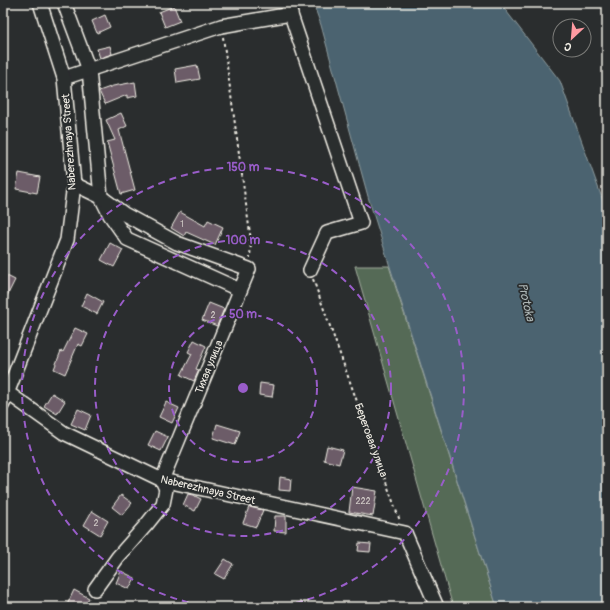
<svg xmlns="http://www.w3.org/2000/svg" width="610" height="610" viewBox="0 0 610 610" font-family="Pangolin,sans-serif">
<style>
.green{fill:#546a56;stroke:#a4ae9f}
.water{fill:#4b646f;stroke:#8f9c9f}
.building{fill:#6c5c67;stroke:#f4f1e8}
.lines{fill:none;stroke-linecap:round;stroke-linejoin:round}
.minor-casing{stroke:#f4f1e8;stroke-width:16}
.path{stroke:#f4f1e8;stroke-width:2;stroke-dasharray:3 3;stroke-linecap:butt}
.minor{stroke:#2a2d2e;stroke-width:13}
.ring{fill:none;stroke:#995dc9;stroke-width:2;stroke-dasharray:7 5}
.labels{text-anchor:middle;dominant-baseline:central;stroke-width:3.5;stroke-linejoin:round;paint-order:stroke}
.number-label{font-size:9px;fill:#d2ccc8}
.street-label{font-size:11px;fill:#f4f1e8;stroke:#2a2d2e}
.water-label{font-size:12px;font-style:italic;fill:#b0b9b8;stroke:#2a2d2e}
.centre{fill:#995dc9;stroke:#2a2d2e;stroke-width:2}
.ring-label{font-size:12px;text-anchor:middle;font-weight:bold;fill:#995dc9;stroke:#2a2d2e;stroke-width:3.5;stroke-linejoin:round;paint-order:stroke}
</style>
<rect width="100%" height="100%" fill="#2a2d2e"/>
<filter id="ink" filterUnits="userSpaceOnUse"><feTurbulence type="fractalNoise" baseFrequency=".025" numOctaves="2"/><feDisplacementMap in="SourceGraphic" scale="8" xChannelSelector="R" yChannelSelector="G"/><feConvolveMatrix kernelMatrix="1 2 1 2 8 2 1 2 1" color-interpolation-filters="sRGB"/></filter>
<g filter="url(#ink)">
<polygon class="green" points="355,266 389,266 497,607 453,607"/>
<polygon class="water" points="313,3 500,3 560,81 607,212 607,607 497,607 369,200 321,25"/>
<g class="building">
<polygon points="174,6 180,21 165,27 159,12"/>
<polygon points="105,15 110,27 97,33 92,21"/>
<polygon points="110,46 112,54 100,58 97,49"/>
<polygon points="197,65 200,79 177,83 175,69"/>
<polygon points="135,82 137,96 127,98 127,95 105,104 99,91 113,86"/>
<polygon points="121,113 127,126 119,130 135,190 121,194 107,142 115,140 106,120"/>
<polygon points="19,173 40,177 37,193 16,189"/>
<polygon points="180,212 205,226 208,220 223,227 215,245 186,232 184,236 171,228"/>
<polygon points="110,243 123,250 114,267 101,260"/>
<polygon points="3,274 15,280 3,304"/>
<polygon points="87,293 103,302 97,314 81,306"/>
<polygon points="209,303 224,309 217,326 202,320"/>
<polygon points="75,328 88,334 82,346 78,344 65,374 54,369 61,351 63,352"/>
<polygon points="194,340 206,346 196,369 199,370 194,381 181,375 192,354 188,352"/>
<polygon points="260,383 274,385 272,397 259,395"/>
<polygon points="52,393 65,401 57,414 44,406"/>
<polygon points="166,402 179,408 172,423 159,417"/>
<polygon points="78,409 91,415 85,430 71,424"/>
<polygon points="217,424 240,431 235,445 213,438"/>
<polygon points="155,431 168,437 161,451 148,445"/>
<polygon points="327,446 343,450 339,464 324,460"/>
<polygon points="280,477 291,479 290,491 279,490"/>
<polygon points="352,487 377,491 373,516 349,512"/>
<polygon points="188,494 193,495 201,499 195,511 183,505"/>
<polygon points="121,495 132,503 122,515 112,507"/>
<polygon points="249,507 263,510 256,527 243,523"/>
<polygon points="92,511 108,521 100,535 84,525"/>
<polygon points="275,516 286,516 286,532 274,531"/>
<polygon points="359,543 371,544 370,552 358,551"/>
<polygon points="225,559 233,564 224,579 215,574"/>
<polygon points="121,571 135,578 129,589 116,583"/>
<polygon points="74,590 89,598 84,607 66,607"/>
</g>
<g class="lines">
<g class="minor-casing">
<g id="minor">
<polyline points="64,3 89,70 101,197 110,215 127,239 240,290"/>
<polyline points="287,3 361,223 327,233 310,270"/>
<polyline points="64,78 221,26 291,14"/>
<polyline points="74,184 101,197 124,214 177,243 249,269 162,480 166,489 163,504 147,524 118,557 95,589"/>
<polyline points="8,393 64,433 162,480 405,533 437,607"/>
<polyline points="3,404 67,240 74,184 64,78 40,3"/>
</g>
</g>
<g class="path">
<polyline points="223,37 251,241 250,258"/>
<polyline points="313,279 400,521"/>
</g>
<use href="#minor" class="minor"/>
</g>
</g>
<g class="ring">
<circle cx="243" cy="388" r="74"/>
<circle cx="243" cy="388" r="148"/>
<path d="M212 607A221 221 0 1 1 274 607"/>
</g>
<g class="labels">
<g class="number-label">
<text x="182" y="224">1</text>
<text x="213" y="315">2</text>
<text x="363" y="501">222</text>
<text x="96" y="523">2</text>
</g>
<g class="street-label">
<text transform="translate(69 142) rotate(-94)">Naberezhnaya Street</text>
<text transform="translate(209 367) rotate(-68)">Тихая улица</text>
<text transform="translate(371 440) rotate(70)">Береговая улица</text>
<text transform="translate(208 490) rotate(13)">Naberezhnaya Street</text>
</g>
<g class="water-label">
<text transform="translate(526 302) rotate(77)">Protoka</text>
</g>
</g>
<circle cx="243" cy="388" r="6" class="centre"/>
<g class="ring-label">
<text x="243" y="171">150 m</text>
<text x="243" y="244">100 m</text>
<text x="243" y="318">50 m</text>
</g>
<rect width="610" height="610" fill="none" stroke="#2a2d2e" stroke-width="16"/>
<rect x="8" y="8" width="594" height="594" fill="none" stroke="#f4f1e8" stroke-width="1.5" filter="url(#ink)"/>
<g transform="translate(572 38) rotate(206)"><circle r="19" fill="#2a2d2e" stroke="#7b7b78"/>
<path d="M0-3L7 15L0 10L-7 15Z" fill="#ff9aa2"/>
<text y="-6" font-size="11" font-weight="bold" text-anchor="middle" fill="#f4f1e8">С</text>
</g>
</svg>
